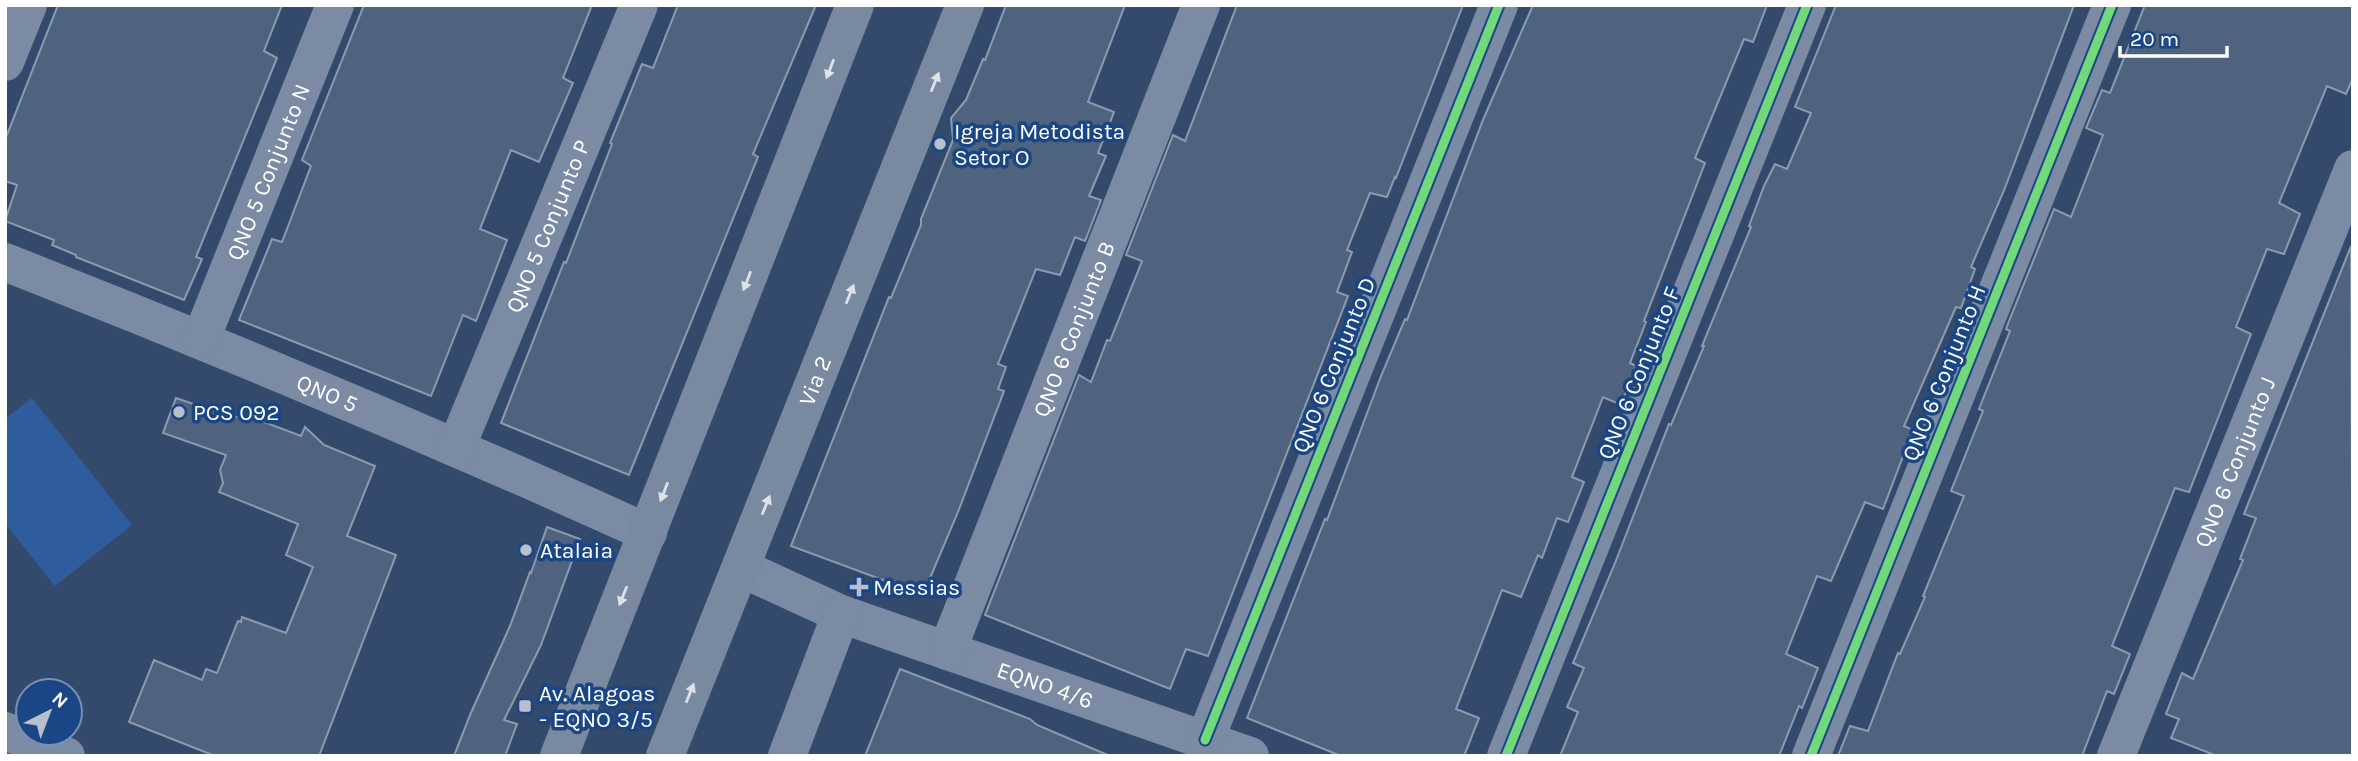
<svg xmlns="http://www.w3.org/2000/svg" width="2358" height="761" viewBox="0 0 2358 761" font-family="Karla,sans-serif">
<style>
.green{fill:#2f5c9c}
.building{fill:#4f627e;stroke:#8d9bb1;stroke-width:2}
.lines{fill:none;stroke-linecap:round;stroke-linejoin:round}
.minor{stroke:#7a8ba3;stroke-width:38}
.major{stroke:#7989a0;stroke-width:38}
.cycleway-casing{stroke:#1b4685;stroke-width:13}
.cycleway{stroke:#71d979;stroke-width:9}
.oneway{fill:#dee2e7}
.poi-dot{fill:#b8c0cc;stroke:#1b4685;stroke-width:2.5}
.labels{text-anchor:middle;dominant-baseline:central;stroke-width:7;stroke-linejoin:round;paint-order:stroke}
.poi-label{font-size:23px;fill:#fff;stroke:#1b4685;text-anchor:start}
.street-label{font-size:23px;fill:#fff;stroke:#1b4685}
</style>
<rect width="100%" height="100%" fill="#334a6d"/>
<polygon class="green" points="32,398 132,525 55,586 5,523 5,419"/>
<g class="building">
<polygon points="58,5 282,5 264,51 277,58 196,257 202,259 184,300 76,257 76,255 52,245 54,240 5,221 17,185 5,181 5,140"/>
<polygon points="364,5 592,5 563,78 573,83 539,162 511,150 480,229 507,240 476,321 463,315 431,396 239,320 272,239 282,242 311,166 302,160"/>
<polygon points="678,5 816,5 753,154 758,157 629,475 501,423 564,262 566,263 612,144 610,143 642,64 653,68"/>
<polygon points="1006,5 1125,5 1088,102 1114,112 1098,153 1106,156 1089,196 1101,200 1085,241 1075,237 1060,275 1036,269 998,364 1006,367 998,389 1004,391 958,512 925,590 908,585 907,589 791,546 889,297 891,298 921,225 921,219 953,140 951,118 966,100 983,59 985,60"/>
<polygon points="1237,5 1463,5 1396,178 1395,177 1387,197 1370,193 1347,250 1352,252 1337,292 1348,296 1208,656 1186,649 1170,689 985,615 1079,375 1091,382 1107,340 1110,341 1142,261 1126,255 1173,135 1185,141"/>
<polygon points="1533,5 1767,5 1753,42 1744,39 1695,158 1705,163 1644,321 1646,322 1630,363 1636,366 1621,405 1603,397 1572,477 1584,482 1568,522 1557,518 1542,558 1538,555 1521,597 1502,590 1456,709 1479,718 1464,756 1341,756 1247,718 1325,519 1327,520 1381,376 1405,319 1407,320 1483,120"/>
<polygon points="1836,5 2074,5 2005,188 1971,267 1975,269 1961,308 1956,307 1904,426 1913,430 1883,509 1865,502 1831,581 1817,576 1786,654 1818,668 1802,708 1799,706 1779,756 1560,756 1578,712 1567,707 1584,668 1573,663 1615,563 1669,424 1671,425 1704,346 1702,346 1751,227 1749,226 1764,186 1775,164 1787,169 1811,113 1795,107"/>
<polygon points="2145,5 2353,5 2353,78 2346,94 2327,86 2279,203 2300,214 2284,254 2267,249 2236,327 2251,334 2189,492 2175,488 2112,646 2130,654 2114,694 2107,691 2082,756 1838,756 1850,726 1868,731 1898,653 1900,654 1925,597 1923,596 1964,496 1951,491 1983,411 1979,409 2010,331 2006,329 2009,321 2054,209 2071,217 2103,135 2086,128 2102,90 2110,93"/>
<polygon points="2351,246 2353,756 2217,756 2171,738 2179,719 2166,714 2182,673 2193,679 2243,560 2240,559 2256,518 2244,514"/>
<polygon points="176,398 231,417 248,416 301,436 305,427 324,445 375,466 347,536 396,555 319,756 215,756 129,722 154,660 202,680 206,669 217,673 238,621 241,622 242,617 286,633 313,567 286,555 298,524 219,492 223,483 220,470 226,455 163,433"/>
<polygon points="547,527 580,539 541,645 504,720 517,724 505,756 454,756 470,715 510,626 530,572 531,573"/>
<polygon points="900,669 1030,719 1037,725 1110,756 865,756"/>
</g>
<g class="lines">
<g class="minor">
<polyline points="5,62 28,5"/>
<path id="s1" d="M5 262C222 347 436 437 648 533"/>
<path id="s2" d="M201 339 335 5"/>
<path id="s3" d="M456 448 639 5"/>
<path id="s4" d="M741 568 841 614 1250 756"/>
<path id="s5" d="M947 651 1201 5"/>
<polyline points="5,731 66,756"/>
<polyline points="1205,740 1499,5"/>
<polyline points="787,756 841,614"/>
<polyline points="1506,756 1807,5"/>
<polyline points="1811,756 2112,5"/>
<path id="s6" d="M2116 756 2353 169"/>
</g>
<g class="major">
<polyline points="559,756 855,5"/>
<path id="s7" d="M665 756 965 5"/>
</g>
<g class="cycleway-casing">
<g id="cycleway">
<polyline points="1205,740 1499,5"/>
<polyline points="1506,756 1807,5"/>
<polyline points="1811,756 2112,5"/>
</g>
</g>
<use href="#cycleway" class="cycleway"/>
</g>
<defs><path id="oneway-solid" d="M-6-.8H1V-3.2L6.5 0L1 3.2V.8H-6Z" transform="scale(1.75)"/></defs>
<g class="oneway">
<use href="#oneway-solid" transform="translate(830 69) rotate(111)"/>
<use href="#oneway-solid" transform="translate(935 82) rotate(-68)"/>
<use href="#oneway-solid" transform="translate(747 281) rotate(111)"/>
<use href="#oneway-solid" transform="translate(850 294) rotate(-68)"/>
<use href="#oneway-solid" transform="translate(664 492) rotate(111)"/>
<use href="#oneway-solid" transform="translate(766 505) rotate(-68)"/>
<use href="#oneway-solid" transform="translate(623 596) rotate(112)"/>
<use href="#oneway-solid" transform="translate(690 693) rotate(-68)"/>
</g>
<g class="poi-dot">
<circle cx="940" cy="144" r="7"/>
<circle cx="179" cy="412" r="7"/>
<circle cx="526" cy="550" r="7"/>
<path d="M855.5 576.5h7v7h7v7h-7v7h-7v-7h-7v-7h7z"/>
<rect x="518" y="699" width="14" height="14" rx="3.5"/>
</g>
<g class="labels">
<g class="poi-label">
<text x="954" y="131">Igreja Metodista<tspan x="954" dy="26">Setor O</tspan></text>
<text x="193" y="412">PCS 092</text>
<text x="540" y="550">Atalaia</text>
<text x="873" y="587">Messias</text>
<text x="539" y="693">Av. Alagoas<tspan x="539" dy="26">- EQNO 3/5</tspan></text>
</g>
<g class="street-label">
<text stroke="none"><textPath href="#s2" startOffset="180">QNO 5 Conjunto N</textPath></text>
<text stroke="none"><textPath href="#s3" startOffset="240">QNO 5 Conjunto P</textPath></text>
<text stroke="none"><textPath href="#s5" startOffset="346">QNO 6 Conjunto B</textPath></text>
<text transform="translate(1334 365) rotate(-68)">QNO 6 Conjunto D</text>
<text transform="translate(1639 373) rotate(-68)">QNO 6 Conjunto F</text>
<text transform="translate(1944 373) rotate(-68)">QNO 6 Conjunto H</text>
<text stroke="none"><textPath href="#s7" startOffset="404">Via 2</textPath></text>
<text stroke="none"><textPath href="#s1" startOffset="348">QNO 5</textPath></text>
<text stroke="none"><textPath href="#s6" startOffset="317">QNO 6 Conjunto J</textPath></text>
<text stroke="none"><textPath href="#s4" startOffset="326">EQNO 4/6</textPath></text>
</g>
</g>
<rect width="2358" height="761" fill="none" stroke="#ffffff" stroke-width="14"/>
<g transform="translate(49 712) rotate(42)"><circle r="33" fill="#1b4685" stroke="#7690b6" stroke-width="2"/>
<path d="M0-5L12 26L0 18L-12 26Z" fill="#b8c0cc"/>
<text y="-10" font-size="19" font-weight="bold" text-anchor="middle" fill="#ffffff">N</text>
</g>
<path d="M2120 46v10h107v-10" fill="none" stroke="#ffffff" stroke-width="3.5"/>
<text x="2130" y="46" font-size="21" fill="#ffffff" stroke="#1b4685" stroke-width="5" paint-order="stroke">20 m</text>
</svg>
